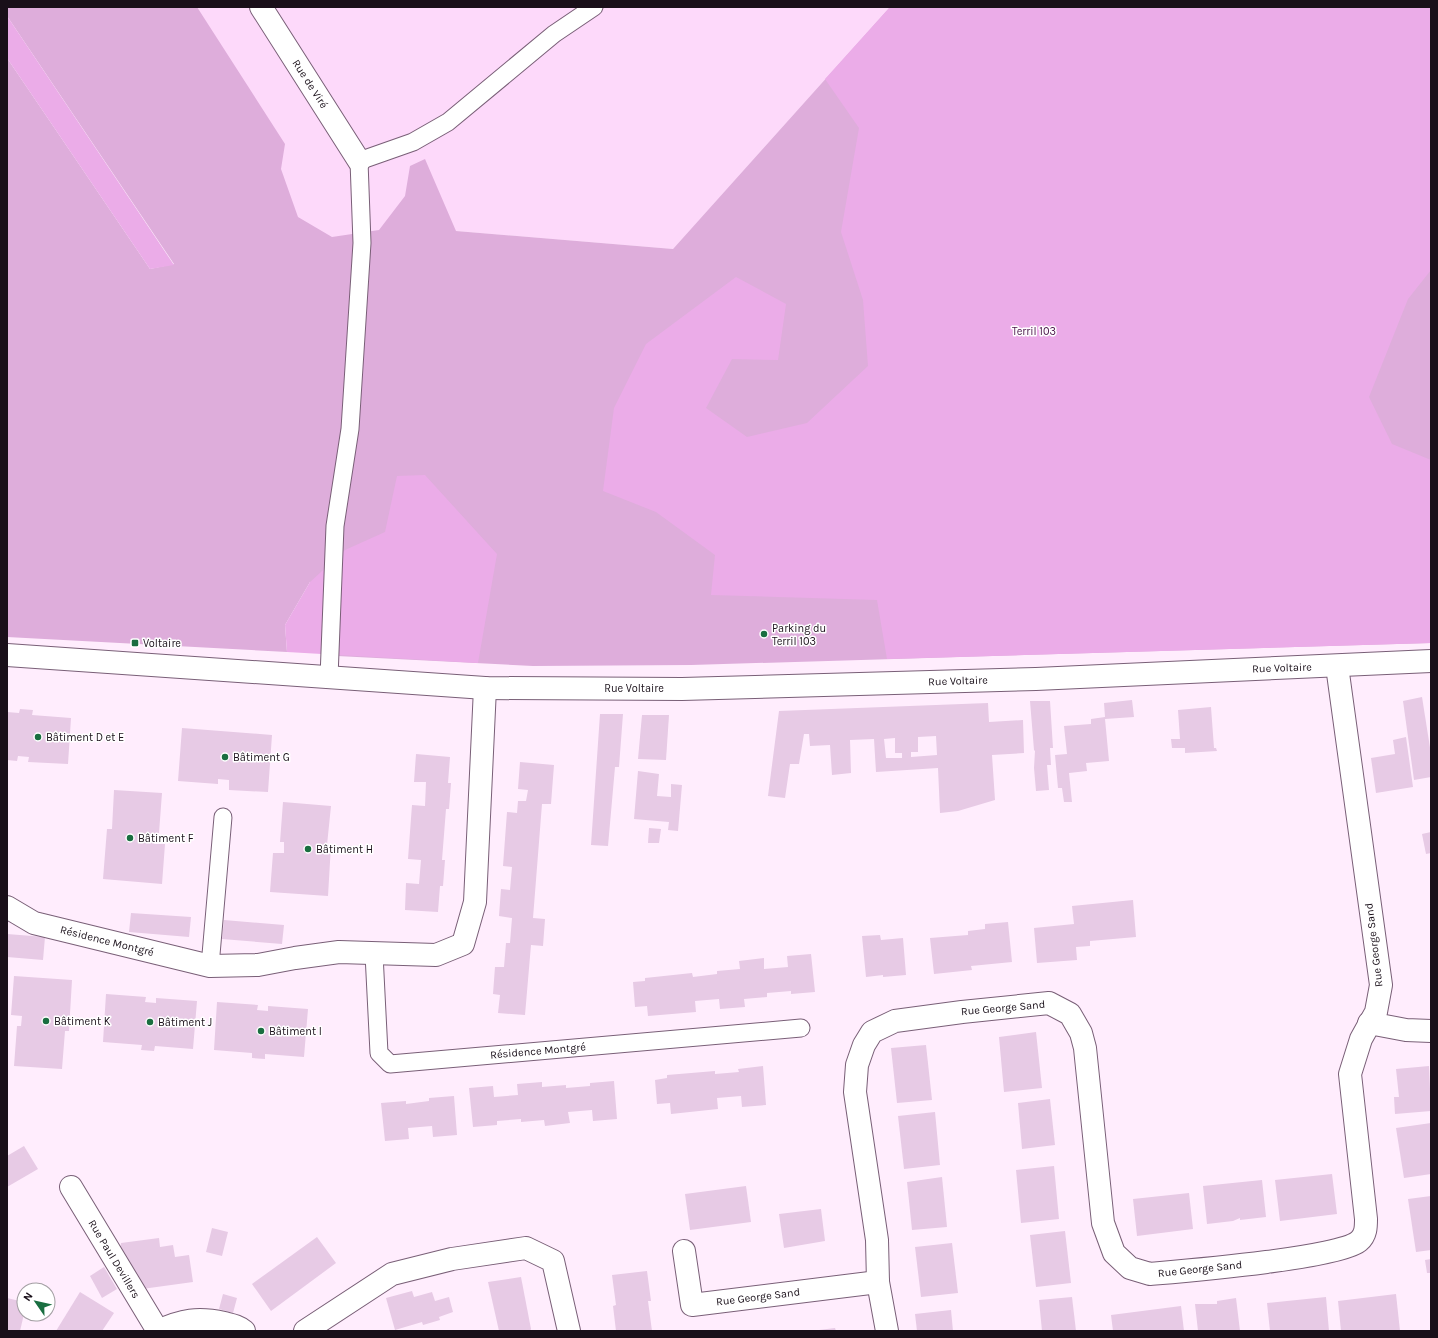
<svg xmlns="http://www.w3.org/2000/svg" width="1438" height="1338" viewBox="0 0 1438 1338" font-family="Karla,sans-serif">
<style>
.built{fill:#fdd9fa}
.green{fill:#deaddb}
.forest{fill:#ebace8}
.building{fill:#e7cae5;fill-rule:evenodd}
.lines{fill:none;stroke-linecap:round;stroke-linejoin:round}
.service-casing{stroke:#795f77;stroke-width:19}
.minor-casing{stroke:#795f77;stroke-width:24}
.tertiary-casing{stroke:#795f77;stroke-width:24}
.service{stroke:#fff;stroke-width:17}
.minor{stroke:#fff;stroke-width:22}
.tertiary{stroke:#fff;stroke-width:22}
.poi-dot{fill:#196e40;stroke:#fff;stroke-width:1.5}
.labels{text-anchor:middle;dominant-baseline:central;stroke-width:3;stroke-linejoin:round;paint-order:stroke}
.street-label{font-size:11px;fill:#190f19;stroke:#fff}
.park-label{font-size:11px;fill:#450e45;stroke:#fff}
.poi-label{font-size:11px;fill:#190f19;stroke:#fff;text-anchor:start}
</style>
<rect width="100%" height="100%" fill="#ffedfd"/>
<polygon class="built" points="7,7 890,7 673,249 456,231 356,466 7,16"/>
<polygon class="green" points="7,7 197,7 285,144 281,169 298,217 332,237 379,230 405,196 410,166 425,159 456,231 673,249 890,7 1431,7 1431,643 691,665 533,666 337,656 310,582 285,625 287,652 7,637 7,58 150,269 174,264 7,16"/>
<g class="forest">
<polygon points="890,7 1431,7 1431,270 1408,299 1369,397 1392,444 1431,460 1431,643 887,659 877,600 711,595 715,555 656,512 603,491 614,408 646,344 736,277 786,304 778,360 732,359 706,408 747,437 807,423 868,366 863,300 841,232 859,128 825,79"/>
<polygon points="7,16 174,265 150,269 7,58"/>
<polygon points="425,475 497,554 478,663 287,652 285,625 310,582 345,550 385,532 397,476"/>
</g>
<g class="building">
<polygon points="1422,697 1431,754 1431,777 1414,780 1403,701"/>
<polygon points="1132,700 1134,717 1105,719 1109,761 1086,763 1087,771 1069,773 1072,802 1064,802 1062,788 1058,788 1055,755 1067,754 1064,726 1091,724 1091,719 1105,717 1104,703"/>
<polygon points="1030,701 1050,701 1053,748 1050,748 1051,765 1047,765 1049,790 1036,791 1034,768 1035,751 1034,750"/>
<path d="M988 703 989 722 1023 720 1024 753 992 755 995 800 958 811 940 813 938 768 876 772 874 739 850 740 851 773 832 775 830 745 810 746 809 734H804L799 764H790L785 798 768 796 779 711ZM936 736 937 755 911 757V752H918V737ZM895 738V753H902V758H886L884 739Z"/>
<polygon points="1211,707 1214,748 1216,748 1217,751 1185,753 1185,748 1172,748 1171,739 1180,739 1178,710"/>
<polygon points="20,709 33,710 32,715 71,718 68,764 28,762 29,757 18,756 17,761 7,760 7,712 19,713"/>
<polygon points="600,714 623,714 619,767 615,767 608,846 591,845"/>
<polygon points="642,715 669,715 666,760 638,759"/>
<polygon points="182,728 272,735 268,792 229,790 229,780 218,779 218,784 178,781"/>
<polygon points="1406,737 1413,787 1376,793 1371,758 1395,754 1393,740"/>
<polygon points="416,754 450,757 448,783 451,783 449,809 446,809 442,860 445,860 443,886 440,886 438,912 405,910 406,883 419,884 421,860 408,859 412,805 425,806 426,782 414,782"/>
<polygon points="520,762 554,765 551,804 542,804 533,918 545,919 543,946 531,945 525,1015 498,1013 500,995 493,994 495,967 504,967 506,943 510,943 512,918 499,916 501,889 510,890 512,867 503,866 507,812 517,813 518,801 526,801 528,790 518,789"/>
<polygon points="638,771 659,774 657,796 671,797 671,784 682,785 678,831 668,830 669,822 634,819"/>
<polygon points="114,790 162,793 159,833 155,833 154,844 165,844 162,884 103,879 107,829 112,829"/>
<polygon points="283,802 331,806 327,845 331,845 328,896 270,892 273,853 284,853 284,842 280,842"/>
<polygon points="649,828 661,829 659,843 648,843"/>
<polygon points="1431,832 1431,853 1426,854 1422,834"/>
<polygon points="1133,900 1136,937 1090,941 1090,946 1076,947 1077,960 1037,963 1034,928 1074,924 1072,906"/>
<polygon points="131,913 191,917 189,937 129,932"/>
<polygon points="224,920 284,925 282,944 222,939"/>
<polygon points="1008,922 1012,962 971,966 972,970 934,974 930,938 968,935 968,931 985,929 985,924"/>
<polygon points="7,934 45,937 43,960 7,957"/>
<polygon points="880,935 881,940 903,938 906,975 883,977 883,975 866,977 862,936"/>
<polygon points="811,954 815,992 791,994 791,991 767,993 767,997 744,999 745,1007 720,1009 719,999 695,1001 696,1012 648,1016 647,1006 635,1007 633,982 645,981 645,978 692,973 693,977 717,974 717,971 740,969 739,961 764,958 764,969 788,967 787,956"/>
<polygon points="14,976 72,980 69,1031 65,1031 62,1069 14,1066 17,1026 21,1026 22,1016 11,1015"/>
<polygon points="106,994 146,997 145,1002 156,1003 156,998 197,1001 193,1049 155,1046 154,1051 141,1050 142,1045 103,1042"/>
<polygon points="217,1002 258,1005 257,1010 268,1011 268,1006 308,1009 304,1057 265,1054 265,1059 252,1058 252,1053 214,1050"/>
<polygon points="1036,1032 1042,1088 1004,1092 999,1037"/>
<polygon points="926,1045 932,1100 897,1103 891,1048"/>
<polygon points="763,1066 766,1105 742,1107 741,1096 717,1098 718,1109 671,1114 670,1103 657,1104 655,1080 667,1078 667,1075 715,1071 715,1074 739,1072 738,1069"/>
<polygon points="1429,1066 1431,1111 1395,1114 1394,1097 1399,1097 1396,1069"/>
<polygon points="614,1081 617,1119 593,1121 592,1110 568,1112 570,1123 545,1126 544,1120 521,1122 521,1119 497,1121 497,1125 473,1127 469,1088 493,1086 494,1097 518,1095 517,1084 542,1082 542,1087 566,1085 566,1088 590,1086 590,1083"/>
<polygon points="454,1096 457,1135 433,1137 432,1126 408,1128 409,1139 385,1141 381,1103 406,1101 406,1104 429,1101 429,1098"/>
<polygon points="1050,1099 1055,1145 1022,1149 1018,1103"/>
<polygon points="935,1112 940,1165 904,1169 898,1116"/>
<polygon points="1431,1123 1431,1174 1404,1178 1396,1128"/>
<polygon points="24,1146 38,1169 7,1187 7,1156"/>
<polygon points="1054,1166 1059,1219 1021,1223 1016,1170"/>
<polygon points="1332,1174 1337,1214 1280,1221 1275,1180"/>
<polygon points="942,1177 947,1227 912,1230 907,1182"/>
<polygon points="1262,1180 1266,1217 1240,1220 1240,1218 1233,1221 1207,1224 1203,1186"/>
<polygon points="746,1186 751,1222 690,1230 685,1194"/>
<polygon points="1189,1193 1193,1229 1137,1236 1133,1199"/>
<polygon points="1431,1196 1431,1250 1416,1252 1408,1199"/>
<polygon points="821,1209 825,1241 784,1248 779,1214"/>
<polygon points="212,1228 228,1232 222,1256 206,1252"/>
<polygon points="1065,1231 1071,1283 1036,1287 1030,1235"/>
<polygon points="317,1237 336,1263 271,1311 252,1284"/>
<polygon points="159,1238 160,1247 173,1245 175,1257 189,1255 193,1282 142,1289 120,1252 121,1243"/>
<polygon points="952,1243 958,1293 921,1297 915,1247"/>
<polygon points="1431,1259 1431,1273 1427,1273 1425,1260"/>
<polygon points="104,1267 117,1289 102,1298 90,1276"/>
<polygon points="647,1271 651,1301 648,1301 652,1331 616,1331 613,1306 616,1305 612,1275"/>
<polygon points="521,1277 531,1329 530,1331 499,1331 488,1282"/>
<polygon points="412,1291 414,1297 432,1292 435,1301 449,1297 453,1312 439,1317 440,1320 423,1325 422,1322 395,1330 386,1298"/>
<polygon points="80,1292 114,1313 102,1331 56,1331"/>
<polygon points="223,1294 237,1298 233,1313 219,1309"/>
<polygon points="1396,1294 1400,1331 1341,1331 1338,1301"/>
<polygon points="1072,1297 1076,1331 1042,1331 1039,1300"/>
<polygon points="1326,1297 1329,1331 1270,1331 1267,1303"/>
<polygon points="7,1298 24,1302 24,1314 20,1331 7,1331"/>
<polygon points="1236,1298 1240,1331 1198,1331 1195,1304 1217,1304 1217,1301"/>
<polygon points="1181,1306 1184,1331 1113,1331 1111,1315"/>
<polygon points="951,1310 953,1331 917,1331 915,1314"/>
<polygon points="835,1328 836,1331 819,1331 819,1330"/>
</g>
<g class="lines">
<g class="service-casing">
<g id="service">
<polyline points="329,677 335,526 350,429 362,243 359,161 413,142 448,122 554,34 594,7"/>
<polyline points="374,954 379,1053 390,1064 801,1028"/>
<polyline points="210,966 223,817"/>
</g>
</g>
<g class="minor-casing">
<g id="minor">
<polyline points="261,7 359,161"/>
<polyline points="7,907 34,923 210,966 258,965 295,958 339,952 436,955 463,944 475,902 485,688"/>
<polyline points="1369,1023 1406,1030 1431,1031"/>
<polyline points="71,1187 158,1331"/>
<polyline points="684,1251 692,1305 878,1282"/>
<path d="M158 1331C182 1320 198 1317 224 1323 232 1325 238 1326 244 1331"/>
<polyline points="305,1331 392,1274 452,1259 526,1248 553,1261 569,1331"/>
<path d="M887 1331 878 1282 877 1240 855 1092 857 1065 864 1045 872 1032 895 1021 962 1012 1049 1003 1070 1014 1081 1033 1085 1048 1103 1223 1114 1253 1130 1268 1150 1274C1184 1271 1341 1258 1359 1241 1366 1235 1366 1227 1366 1219L1350 1074 1361 1039 1376 1012 1381 985 1337 666"/>
</g>
</g>
<g class="tertiary-casing">
<polyline id="tertiary" points="7,655 485,688 682,689 1036,679 1431,661"/>
</g>
<use href="#service" class="service"/>
<use href="#minor" class="minor"/>
<use href="#tertiary" class="tertiary"/>
</g>
<g class="poi-dot">
<circle cx="764" cy="634" r="4"/>
<rect x="131" y="639" width="8" height="8" rx="2"/>
<circle cx="38" cy="737" r="4"/>
<circle cx="225" cy="757" r="4"/>
<circle cx="130" cy="838" r="4"/>
<circle cx="308" cy="849" r="4"/>
<circle cx="46" cy="1021" r="4"/>
<circle cx="150" cy="1022" r="4"/>
<circle cx="261" cy="1031" r="4"/>
</g>
<g class="labels">
<g class="street-label">
<text transform="translate(310 84) rotate(57)">Rue de Viré</text>
<text transform="translate(1282 668) rotate(-2)">Rue Voltaire</text>
<text transform="translate(958 681) rotate(-2)">Rue Voltaire</text>
<text x="634" y="688">Rue Voltaire</text>
<text transform="translate(107 941) rotate(14)">Résidence Montgré</text>
<text transform="translate(1374 945) rotate(-97)">Rue George Sand</text>
<text transform="translate(1003 1008) rotate(-5)">Rue George Sand</text>
<text transform="translate(538 1051) rotate(-5)">Résidence Montgré</text>
<text transform="translate(114 1259) rotate(59)">Rue Paul Devillers</text>
<text transform="translate(1200 1269) rotate(-6)">Rue George Sand</text>
<text transform="translate(758 1297) rotate(-7)">Rue George Sand</text>
</g>
<g class="park-label">
<text x="1034" y="331">Terril 103</text>
</g>
<g class="poi-label">
<text x="772" y="628">Parking du<tspan x="772" dy="13">Terril 103</tspan></text>
<text x="143" y="643">Voltaire</text>
<text x="46" y="737">Bâtiment D et E</text>
<text x="233" y="757">Bâtiment G</text>
<text x="138" y="838">Bâtiment F</text>
<text x="316" y="849">Bâtiment H</text>
<text x="54" y="1021">Bâtiment K</text>
<text x="158" y="1022">Bâtiment J</text>
<text x="269" y="1031">Bâtiment I</text>
</g>
</g>
<rect width="1438" height="1338" fill="none" stroke="#190f19" stroke-width="16"/>
<g transform="translate(36 1302) rotate(304)"><circle r="19" fill="#ffffff" stroke="#a39fa3"/>
<path d="M0-3L7 15L0 10L-7 15Z" fill="#196e40"/>
<text y="-6" font-size="11" font-weight="bold" text-anchor="middle" fill="#190f19">N</text>
</g>
</svg>
